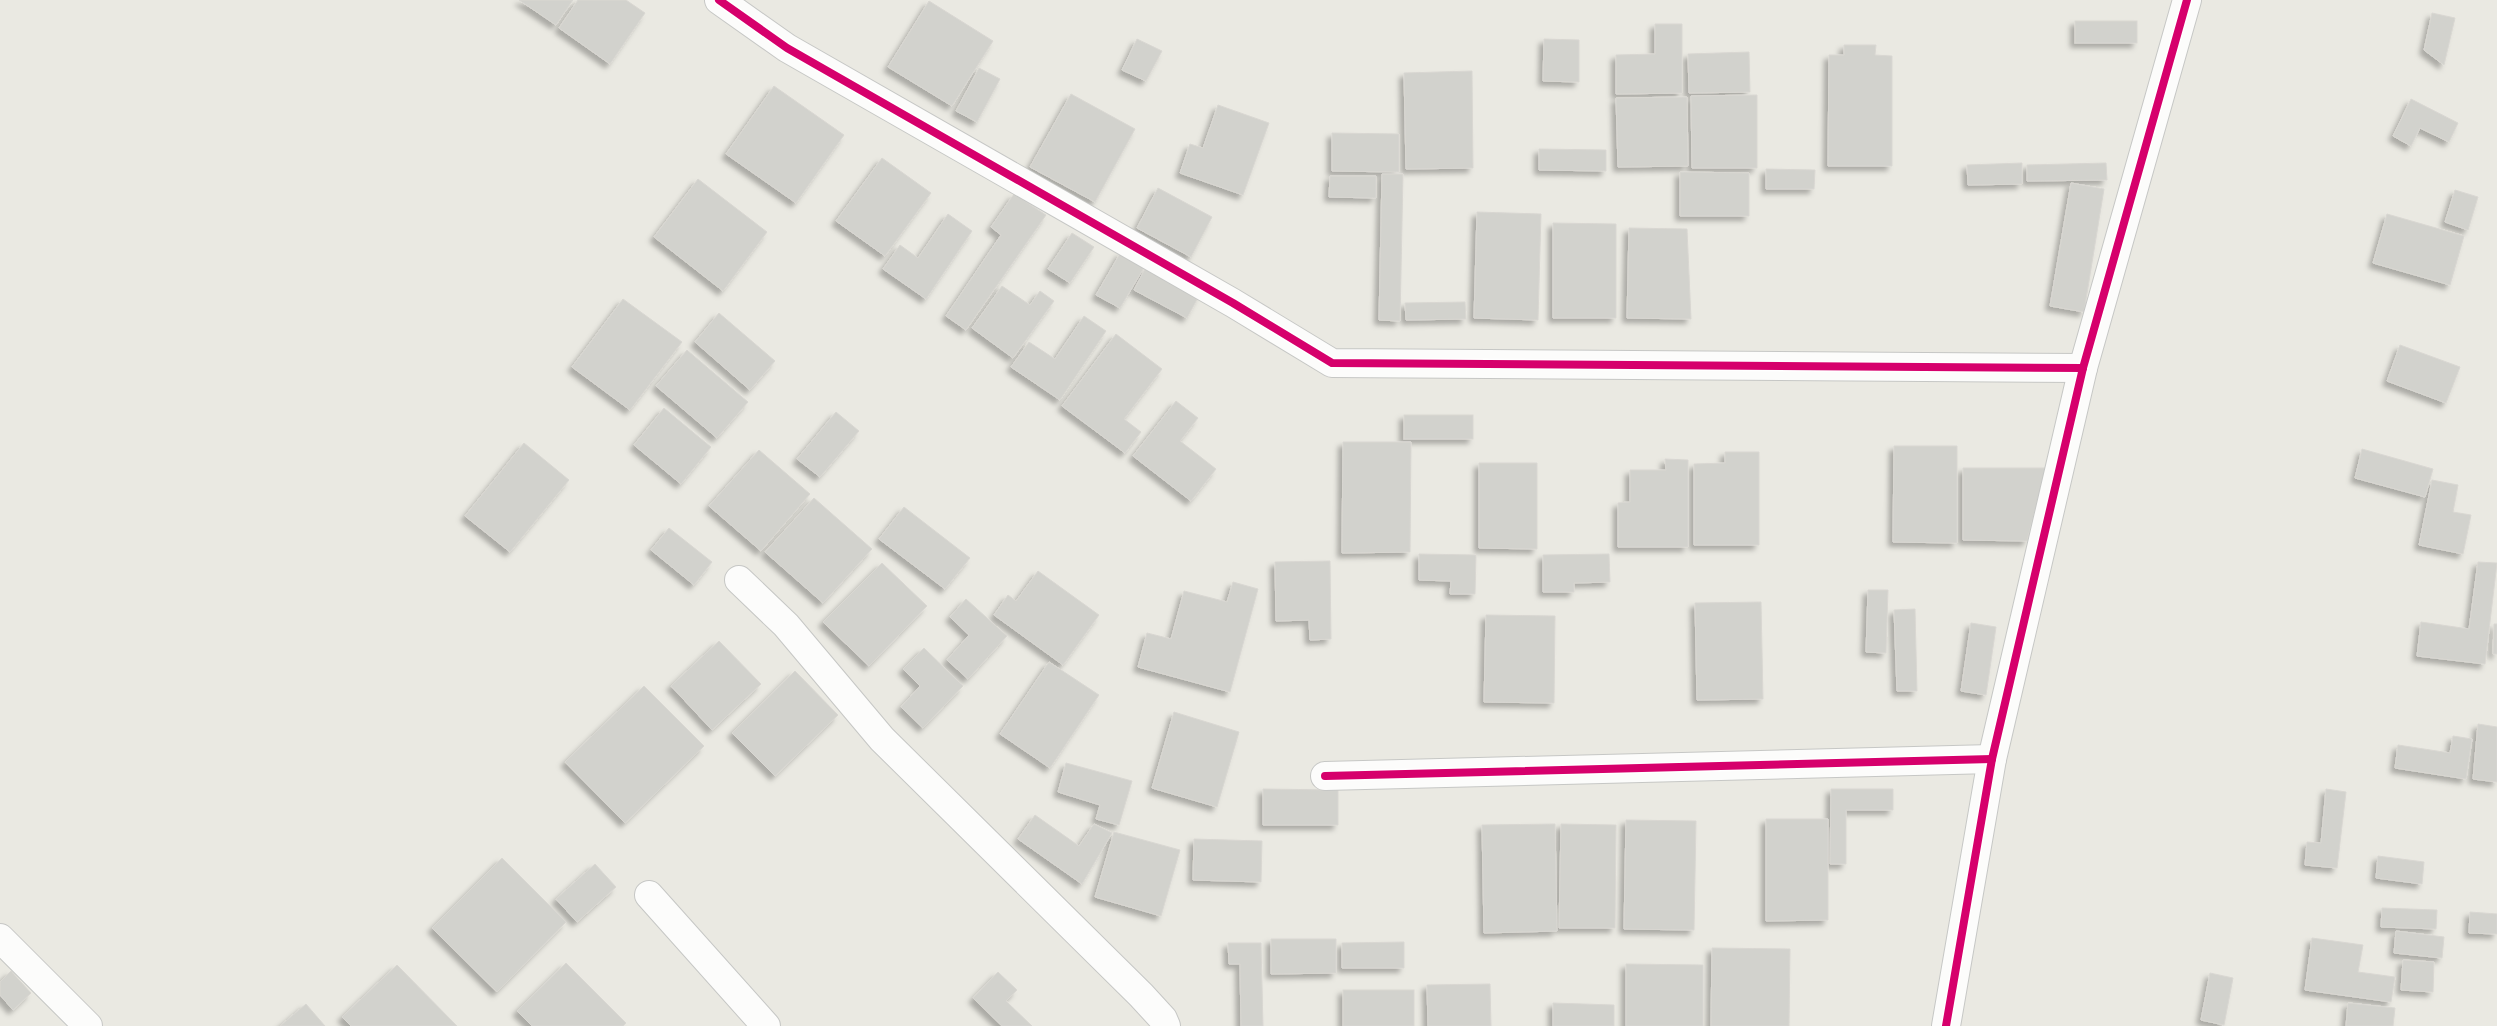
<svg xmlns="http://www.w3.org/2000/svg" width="2497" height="1026" viewBox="0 0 2497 1026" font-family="'Varela Round',sans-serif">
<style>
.building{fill:#d2d2cd;stroke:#d9d7d2;filter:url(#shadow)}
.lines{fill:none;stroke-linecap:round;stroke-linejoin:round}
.street-casing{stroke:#c6c7c5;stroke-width:30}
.street{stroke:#fcfcfb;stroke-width:28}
.cycleway-casing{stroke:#fff;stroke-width:11}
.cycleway{stroke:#d6006c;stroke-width:8}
</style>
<defs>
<filter id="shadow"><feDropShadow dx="-4.5" dy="4.5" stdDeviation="2.5" flood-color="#0004"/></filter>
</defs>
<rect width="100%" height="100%" fill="#eae9e2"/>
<g class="building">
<polygon points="519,0 573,0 556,25"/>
<polygon points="578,0 626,0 645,13 610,64 559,28"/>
<polygon points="929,1 993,41 952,106 888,67"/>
<polygon points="2432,13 2455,18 2444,65 2424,50"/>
<rect x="2075" y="21" width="62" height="22"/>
<polygon points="1655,24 1682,24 1682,93 1616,94 1616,55 1655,54"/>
<polygon points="1137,39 1162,51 1146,81 1122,70"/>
<polygon points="1544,39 1579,40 1579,82 1543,81"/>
<polygon points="1844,45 1876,45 1875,55 1892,56 1892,166 1828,166 1829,55 1844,55"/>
<polygon points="1749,52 1750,92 1689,93 1688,54"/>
<polygon points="979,68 1000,79 977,122 956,111"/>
<polygon points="1472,71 1473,168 1406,169 1404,73"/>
<polygon points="774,86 844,135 796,203 726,154"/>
<polygon points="1071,94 1135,129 1095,202 1030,167"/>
<polygon points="1757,95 1757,168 1692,168 1691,96"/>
<polygon points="1687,97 1688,166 1618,167 1616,98"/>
<polygon points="2411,99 2458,123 2449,142 2420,128 2411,146 2393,136"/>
<polygon points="1218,105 1269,123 1243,195 1180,173 1190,144 1203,148"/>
<polygon points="1332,133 1399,134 1399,172 1332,171"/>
<polygon points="1539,149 1606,150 1606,171 1539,170"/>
<polygon points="882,158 931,193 885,256 836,221"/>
<polygon points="2022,163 2022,184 1968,185 1967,165"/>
<polygon points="2106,163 2107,180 2027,181 2027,165"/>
<polygon points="1766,169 1815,170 1814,189 1766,189"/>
<polygon points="1680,172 1749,173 1749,216 1680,216"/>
<polygon points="1382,174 1403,174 1400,321 1379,320"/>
<polygon points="1330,176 1376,176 1376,198 1329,197"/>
<polygon points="698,179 767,232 723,291 654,237"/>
<polygon points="2071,183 2104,189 2084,312 2050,306"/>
<polygon points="1158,188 1212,217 1191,257 1137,228"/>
<polygon points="2455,190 2478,197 2468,230 2445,222"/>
<polygon points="1014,194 1046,215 966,330 946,316 1001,235 991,227"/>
<polygon points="1477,212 1541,214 1538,320 1474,318"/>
<polygon points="948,214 972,231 926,299 883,269 900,245 918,258"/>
<polygon points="2387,214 2464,236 2450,285 2373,263"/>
<polygon points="1553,223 1616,224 1616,318 1553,318"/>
<polygon points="1629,228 1687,229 1691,319 1627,318"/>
<polygon points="1072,233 1094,247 1070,283 1048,269"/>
<polygon points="1121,252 1145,266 1120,308 1096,295"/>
<polygon points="1146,267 1200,294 1187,318 1134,290"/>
<polygon points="1002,286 1030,305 1040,291 1054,301 1013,358 972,328"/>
<polygon points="623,299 682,342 630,410 572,367"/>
<polygon points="1465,302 1466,319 1406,320 1405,303"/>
<polygon points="719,313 775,361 750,390 695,342"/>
<polygon points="1084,316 1106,331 1060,400 1011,367 1029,342 1055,359"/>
<polygon points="1116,334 1162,369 1124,419 1141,432 1125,453 1062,406"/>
<polygon points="2400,345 2460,367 2446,403 2387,381"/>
<polygon points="687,350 748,402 717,438 656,386"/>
<polygon points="1176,401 1198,418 1180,441 1216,469 1191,501 1133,456"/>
<polygon points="664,408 711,447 681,484 634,445"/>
<polygon points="836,412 859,431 820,477 797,459"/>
<rect x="1404" y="415" width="69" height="24"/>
<polygon points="1343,442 1411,442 1410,552 1342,553"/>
<polygon points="524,443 569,480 510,552 465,516"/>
<polygon points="1894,446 1957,446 1957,543 1893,542"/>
<polygon points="2362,449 2433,469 2425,497 2355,478"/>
<polygon points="759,450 810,494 761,551 709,506"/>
<polygon points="1725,452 1759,452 1759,545 1694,545 1694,464 1725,463"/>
<polygon points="1665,459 1688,460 1688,547 1618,547 1618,503 1630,502 1630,470 1666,470"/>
<polygon points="1479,463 1537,463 1537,549 1479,548"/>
<polygon points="1963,468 2046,468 2027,541 1963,540"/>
<polygon points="2432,480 2458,485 2453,512 2471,515 2463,554 2419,545"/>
<polygon points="814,498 872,549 823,603 765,552"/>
<polygon points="904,507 970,558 945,589 879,539"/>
<polygon points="669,528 712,562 694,585 651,550"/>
<polygon points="1419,554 1476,555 1475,594 1450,594 1451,581 1419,580"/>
<polygon points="1609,554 1610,582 1574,583 1574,592 1543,592 1543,555"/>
<polygon points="1330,561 1331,639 1310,640 1309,620 1276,621 1275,562"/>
<polygon points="2478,562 2497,563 2485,664 2417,656 2421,622 2469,629"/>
<polygon points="882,563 927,606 869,666 823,622"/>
<polygon points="1038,571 1099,615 1063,665 994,615 1008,595 1016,601"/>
<polygon points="1233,582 1258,589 1230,692 1138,667 1147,633 1171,639 1184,591 1227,602"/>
<polygon points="1868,590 1888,590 1886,653 1866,652"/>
<polygon points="966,599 1007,636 968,679 947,660 969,635 950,617"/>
<polygon points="1761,602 1763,699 1697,700 1695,603"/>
<polygon points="1915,609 1917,691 1897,691 1894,610"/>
<polygon points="1486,615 1555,616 1554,703 1484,702"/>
<polygon points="1971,623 1996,627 1986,695 1961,691"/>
<polygon points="2494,624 2497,624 2497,654 2493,654"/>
<polygon points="719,641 761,684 712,730 671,686"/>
<polygon points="924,648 963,686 923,728 901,707 920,686 903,669"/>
<polygon points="1049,662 1099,695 1050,768 1000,734"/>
<polygon points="795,671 838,715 775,776 732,733"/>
<polygon points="644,686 704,746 625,823 565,762"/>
<polygon points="1174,712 1239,732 1217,807 1152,788"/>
<polygon points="2478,724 2497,727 2497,782 2473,779"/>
<polygon points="2453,736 2472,739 2466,779 2395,768 2398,745 2450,753"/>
<polygon points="1066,763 1132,781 1119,825 1096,819 1100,805 1058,792"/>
<polygon points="1263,789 1338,790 1338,825 1263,825"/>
<polygon points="1831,789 1893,789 1893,810 1846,810 1846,864 1830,864"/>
<polygon points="2326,789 2346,792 2337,868 2305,865 2307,842 2321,843"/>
<polygon points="1035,815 1079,846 1094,824 1112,833 1082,884 1018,839"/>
<polygon points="1766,819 1828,819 1828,920 1766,921"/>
<polygon points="1626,820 1696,821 1694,930 1624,929"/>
<polygon points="1555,824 1557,931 1484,933 1482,825"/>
<polygon points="1561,824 1616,825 1615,928 1559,928"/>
<polygon points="1114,832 1180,850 1161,916 1095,897"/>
<polygon points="1194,839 1262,841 1261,882 1193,880"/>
<polygon points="2378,856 2424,862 2422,884 2376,878"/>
<polygon points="502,858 566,922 497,992 432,928"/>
<polygon points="595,864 616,887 577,922 556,899"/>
<polygon points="2382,908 2437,910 2436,929 2381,927"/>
<polygon points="2470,912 2497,914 2497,934 2469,933"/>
<polygon points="2396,931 2444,937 2442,958 2394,953"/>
<polygon points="2312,938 2363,945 2358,972 2395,977 2391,1002 2305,990"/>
<polygon points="1271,939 1336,939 1336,973 1271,974"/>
<polygon points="1404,942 1404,968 1342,968 1342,943"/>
<polygon points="1228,943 1261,943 1263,1026 1241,1026 1240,964 1229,964"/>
<polygon points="1712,948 1790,949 1789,1026 1711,1026"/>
<polygon points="2403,960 2434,962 2433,992 2401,990"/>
<polygon points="566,963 626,1023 623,1026 532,1026 517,1011"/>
<polygon points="1626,964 1703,965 1703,1026 1626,1026"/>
<polygon points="397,965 457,1026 351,1026 342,1017"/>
<polygon points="11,971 31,993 13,1010 0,995 0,982"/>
<polygon points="998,972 1017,990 1006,1001 1032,1026 1002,1026 973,998"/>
<polygon points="2210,973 2233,978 2224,1025 2201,1020"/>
<polygon points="1490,984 1491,1026 1428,1026 1427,985"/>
<rect x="1343" y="990" width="71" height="36"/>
<polygon points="1553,1003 1614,1005 1614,1026 1553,1026"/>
<polygon points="2348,1003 2395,1008 2393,1026 2346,1026"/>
<polygon points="306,1004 325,1026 280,1026"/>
</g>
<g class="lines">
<g class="street-casing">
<g id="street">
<polyline points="719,0 787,48 1233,303 1332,363 2083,368"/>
<polyline points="739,580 786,625 882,739 1141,995 1163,1019 1166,1026"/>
<polyline points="1325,776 1992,759"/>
<polyline points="649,895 766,1026"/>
<polyline points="0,938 88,1026"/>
<polyline points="1946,1026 1992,759 2083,368 2187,0"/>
</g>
</g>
<use href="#street" class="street"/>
<g class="cycleway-casing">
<g id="cycleway">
<polyline points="719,0 787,48 1233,303 1332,363 2083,368"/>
<polyline points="1325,776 1992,759"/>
<polyline points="1946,1026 1992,759 2083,368 2187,0"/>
</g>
</g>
<use href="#cycleway" class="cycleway"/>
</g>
</svg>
